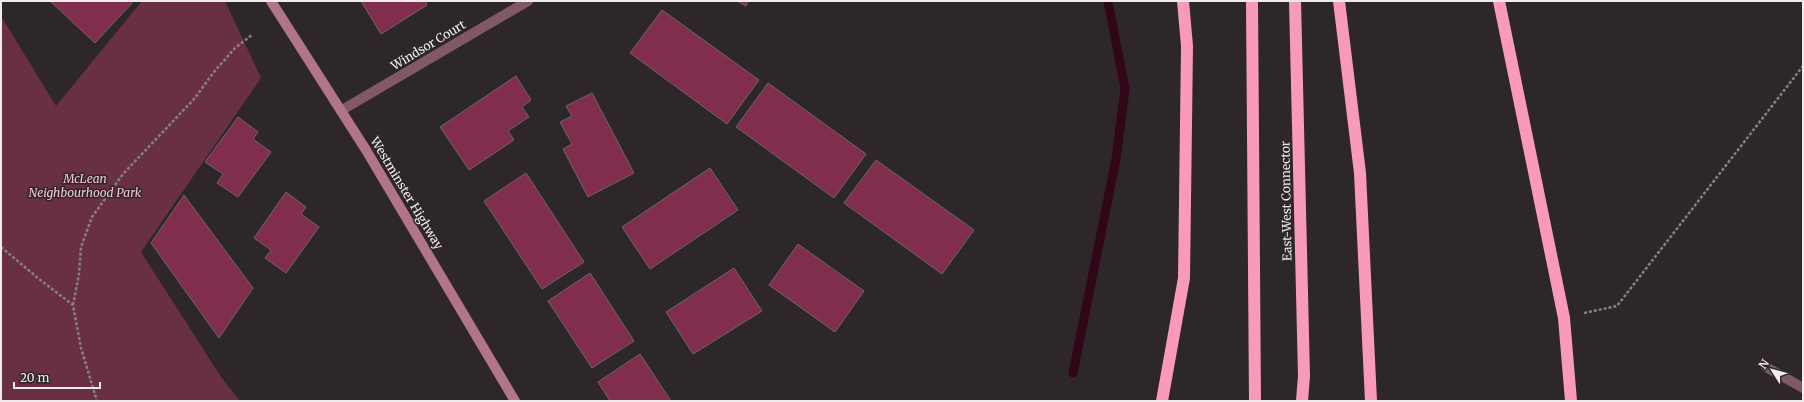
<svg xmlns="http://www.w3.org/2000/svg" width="1804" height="402" viewBox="0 0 1804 402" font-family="Merriweather,serif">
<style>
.green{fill:#692f44}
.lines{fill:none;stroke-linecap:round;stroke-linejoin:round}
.stream{stroke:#310618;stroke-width:9}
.building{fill:#812d4e;stroke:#6d6668}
.path{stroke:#868182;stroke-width:2.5;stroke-dasharray:3 2;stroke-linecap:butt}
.service{stroke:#815966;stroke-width:10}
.minor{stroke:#815966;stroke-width:10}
.secondary{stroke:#b27488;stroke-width:10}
.motorway{stroke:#fa9aba;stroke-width:12}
.labels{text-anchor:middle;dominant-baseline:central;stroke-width:3;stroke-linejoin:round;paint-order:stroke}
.street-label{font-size:12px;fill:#f0eced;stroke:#2d2729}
.park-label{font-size:12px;font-style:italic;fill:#f7c4d3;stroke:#2d2729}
</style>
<rect width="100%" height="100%" fill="#2d2729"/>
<polygon class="green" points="142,1 225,1 261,78 141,252 221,377 240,401 1,401 1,16 56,106"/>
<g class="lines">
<polyline class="stream" points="1073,373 1116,159 1125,89 1108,1"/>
</g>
<g class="building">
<polygon points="50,1 130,1 132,3 95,43"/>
<polygon points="361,1 425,1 427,5 381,34"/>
<polygon points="737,1 748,1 746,6"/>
<polygon points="662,10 759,80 727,124 630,53"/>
<polygon points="516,76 531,100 522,107 529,117 508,131 514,140 469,170 440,127"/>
<polygon points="768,83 866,154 834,198 736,127"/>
<polygon points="592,93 634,173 588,197 563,149 572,144 560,122 572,116 566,106"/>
<polygon points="238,117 258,132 253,139 271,152 238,197 217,183 223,174 205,162"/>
<polygon points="876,160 974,230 942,274 844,203"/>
<polygon points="710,168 738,210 650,269 622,227"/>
<polygon points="526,173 584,262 542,289 484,201"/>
<polygon points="286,192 306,207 301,214 319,227 286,273 265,258 271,250 254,238"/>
<polygon points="184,195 253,288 219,338 151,243"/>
<polygon points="798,244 864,291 835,332 769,285"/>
<polygon points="734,268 762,311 693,354 666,312"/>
<polygon points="590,273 634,341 592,368 548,301"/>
<polygon points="640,354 671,401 610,401 598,382"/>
</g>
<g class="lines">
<g class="path">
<polyline points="1,247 39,279 73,305 81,348 97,401"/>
<polyline points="73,305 79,274 81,247 92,217 123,174 195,98 213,73 235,48 252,35"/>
<polyline points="1584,313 1617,306 1803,66"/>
</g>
<polyline class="service" points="1766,367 1803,388"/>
<polyline class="minor" points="342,110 528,1"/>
<polyline class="secondary" points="271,1 366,150 515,401"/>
<g class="motorway">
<polyline points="1252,1 1255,401"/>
<polyline points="1295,1 1304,376 1302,401"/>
<polyline points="1339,1 1360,173 1371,401"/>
<polyline points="1499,1 1564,318 1571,401"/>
<polyline points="1162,401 1184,278 1187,46 1183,1"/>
</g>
</g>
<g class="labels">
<g class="street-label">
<text transform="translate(428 45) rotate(-31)">Windsor Court</text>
<text transform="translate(407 193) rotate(59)">Westminster Highway</text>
<text transform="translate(1286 201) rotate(-91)">East-West Connector</text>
</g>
<g class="park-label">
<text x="85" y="178">McLean<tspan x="85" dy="14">Neighbourhood Park</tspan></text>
</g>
</g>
<rect width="1804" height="402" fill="none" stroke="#f0eced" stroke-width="4"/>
<g transform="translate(1772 370) rotate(306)" stroke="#2d2729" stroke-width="3" paint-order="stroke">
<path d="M0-3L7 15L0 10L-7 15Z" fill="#f0eced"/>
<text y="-6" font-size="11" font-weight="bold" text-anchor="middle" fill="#f0eced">N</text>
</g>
<path d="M14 382v6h86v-6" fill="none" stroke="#f0eced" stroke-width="2"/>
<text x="20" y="382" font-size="12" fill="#f0eced" stroke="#2d2729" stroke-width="3" paint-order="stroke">20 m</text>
</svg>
